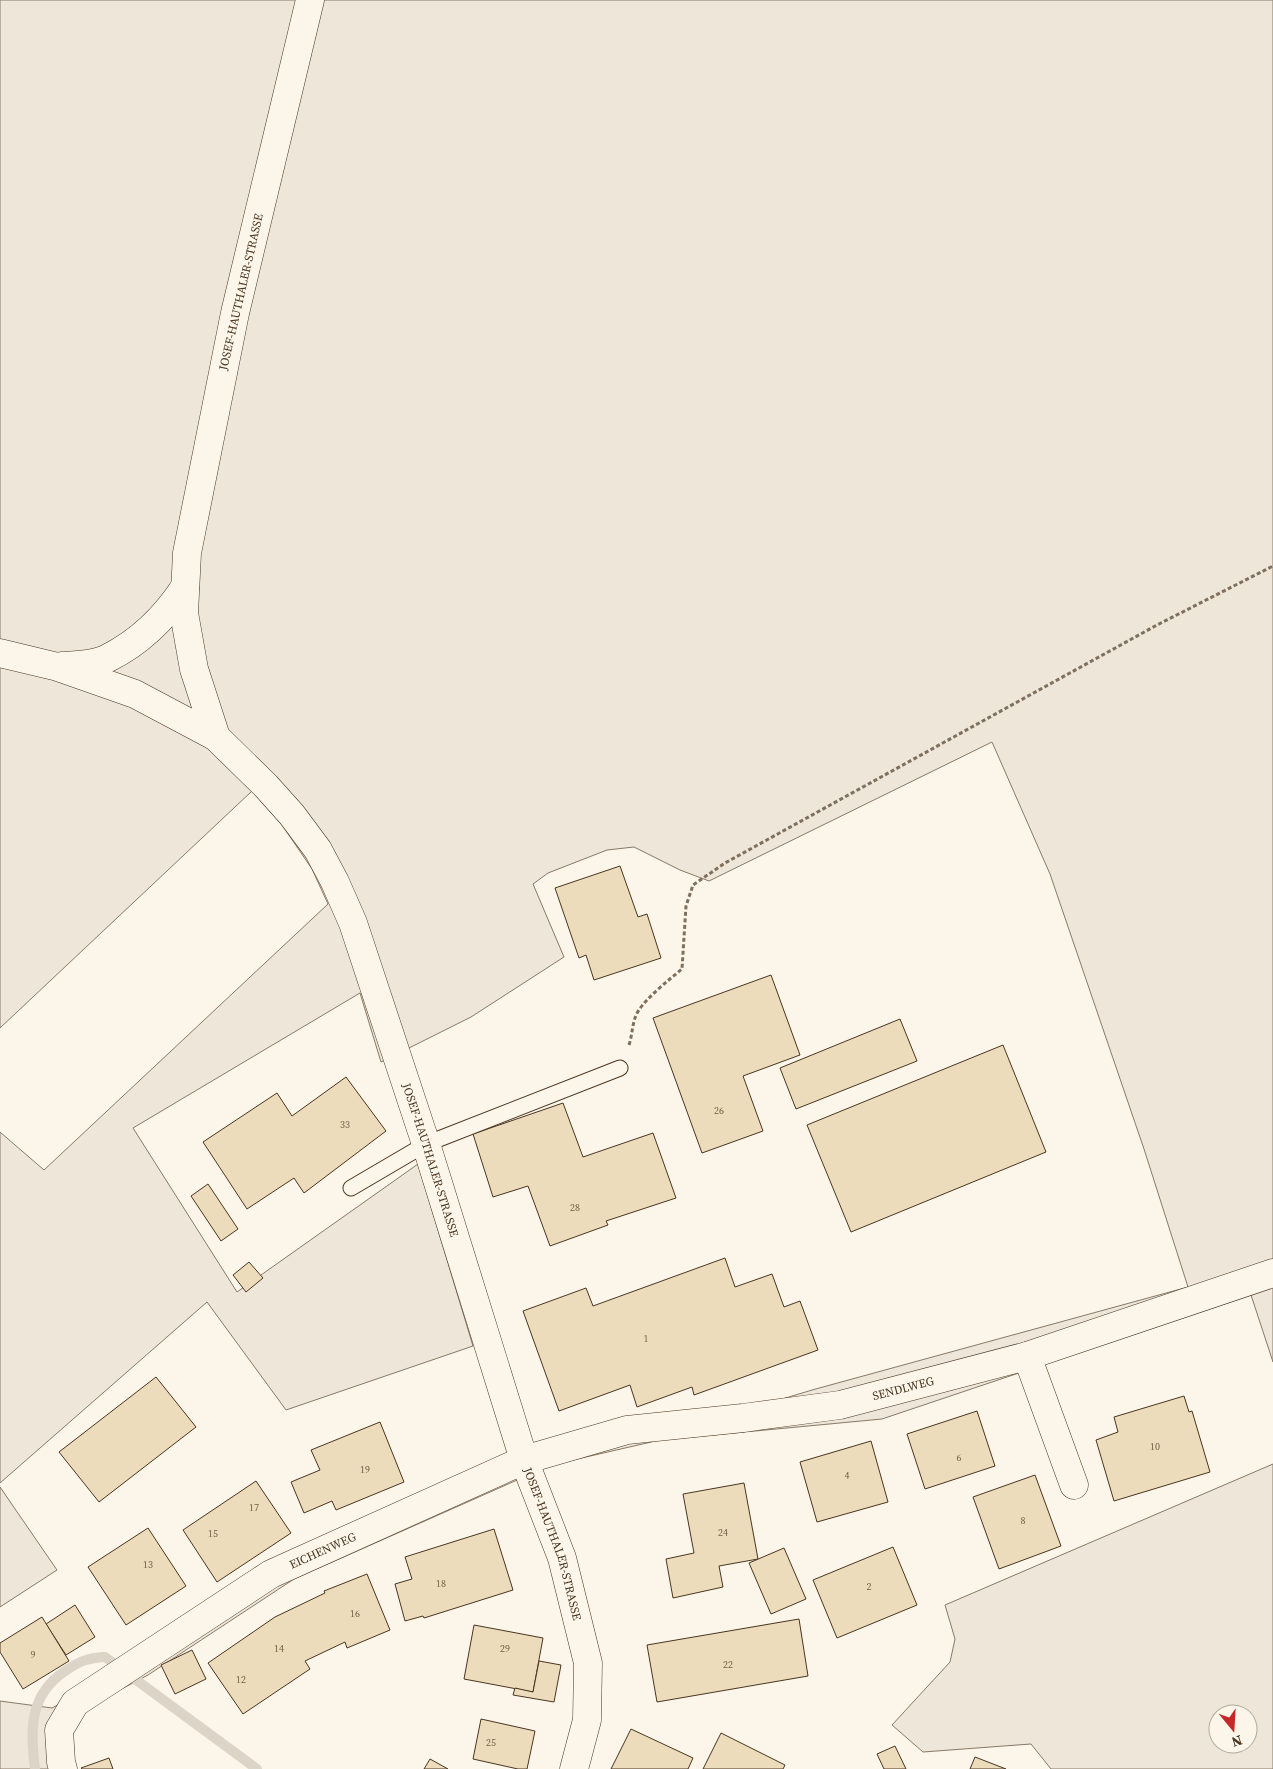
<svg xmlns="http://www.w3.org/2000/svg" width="1273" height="1769" viewBox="0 0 1273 1769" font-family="'Source Serif 4',serif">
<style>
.green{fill:#ede6d9;stroke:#887966;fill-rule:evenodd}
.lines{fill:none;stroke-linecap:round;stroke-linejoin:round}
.stream{stroke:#dcd4c6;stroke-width:10}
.building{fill:#ecdcbc;stroke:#4a3520}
.service-casing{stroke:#4a3520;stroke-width:17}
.minor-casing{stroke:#4a3520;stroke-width:29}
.path{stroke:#7f6f5c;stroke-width:3;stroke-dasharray:4 2.5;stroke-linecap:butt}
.service{stroke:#fbf6e9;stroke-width:15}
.minor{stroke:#fbf6e9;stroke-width:28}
.labels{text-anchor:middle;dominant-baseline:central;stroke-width:4;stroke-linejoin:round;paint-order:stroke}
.number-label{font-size:10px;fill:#725f47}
.street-label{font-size:12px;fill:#4a3520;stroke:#fbf6e9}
</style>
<rect width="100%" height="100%" fill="#fbf6e9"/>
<g class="green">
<polygon points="0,0 1273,0 1273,1362 1251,1295 882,1419 660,1440 551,1465 294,1579 148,1675 59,1722 62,1769 0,1769 0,1701 52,1708 294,1576 551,1462 660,1436 812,1390 1188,1287 1144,1149 1050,874 992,742 709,881 680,870 634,847 607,850 548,873 533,884 564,957 471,1017 381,1062 360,993 133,1128 237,1292 418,1164 473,1346 286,1410 207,1302 0,1483 0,1132 44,1170 328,904 312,869 282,825 252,791 0,1028"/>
<path d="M1273 1464V1769H1051L1031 1744 923 1752 892 1725 950 1662 955 1639 945 1605ZM1218 1714H1248V1744H1218Z"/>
<polygon points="0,1487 57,1570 0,1607"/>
</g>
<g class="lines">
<path class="stream" d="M35 1769C30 1730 29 1695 65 1671 80 1661 87 1658 105 1657L257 1769"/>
</g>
<g class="building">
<polygon points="620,866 638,917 647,914 661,958 594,980 586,955 579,958 555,888"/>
<polygon points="771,975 800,1055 743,1076 763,1131 702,1153 653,1018"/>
<polygon points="900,1019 917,1061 796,1109 780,1068"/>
<polygon points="1003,1045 1046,1152 851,1232 807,1125"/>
<polygon points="346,1077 386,1131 304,1193 294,1178 247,1209 203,1142 277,1093 292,1116"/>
<polygon points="563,1103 583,1157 653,1133 676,1198 606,1221 608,1225 550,1246 528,1186 493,1197 473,1134"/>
<polygon points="208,1184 238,1229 221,1241 191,1196"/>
<polygon points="725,1258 735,1287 772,1274 784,1307 800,1301 818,1350 694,1395 692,1387 637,1407 630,1385 559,1411 523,1311 586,1288 593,1306"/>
<polygon points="249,1262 263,1278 246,1292 233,1275"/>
<polygon points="156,1377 196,1427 99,1502 59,1452"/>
<polygon points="1184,1396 1189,1412 1192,1411 1210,1472 1114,1501 1096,1440 1118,1432 1114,1417"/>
<polygon points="977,1411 995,1466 925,1489 907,1434"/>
<polygon points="380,1422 404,1482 336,1510 332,1501 304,1513 291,1482 320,1470 311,1450"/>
<polygon points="871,1441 888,1502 817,1522 800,1462"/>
<polygon points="1035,1475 1061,1546 999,1569 973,1497"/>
<polygon points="256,1481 291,1533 217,1582 183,1530"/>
<polygon points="744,1483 758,1559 719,1566 723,1587 673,1598 666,1559 694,1553 683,1494"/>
<polygon points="148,1528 186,1586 126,1625 88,1567"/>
<polygon points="494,1529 513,1590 424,1618 423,1616 405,1621 395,1584 412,1579 405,1557"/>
<polygon points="893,1547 917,1605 837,1638 813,1580"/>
<polygon points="784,1548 806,1599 771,1614 749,1563"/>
<polygon points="367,1574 390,1630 347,1648 345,1642 305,1661 310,1669 243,1714 208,1663 275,1617 325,1593 324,1591"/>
<polygon points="75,1605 95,1637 66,1655 46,1624"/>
<polygon points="42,1617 69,1661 23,1689 0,1652 0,1643"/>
<polygon points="799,1619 808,1676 657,1702 647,1645"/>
<polygon points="474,1625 543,1638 533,1692 464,1679"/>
<polygon points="192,1650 206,1679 175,1694 161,1665"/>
<polygon points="539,1661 561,1665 554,1702 513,1695 515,1688 533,1692"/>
<polygon points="481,1719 535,1731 527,1769 518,1769 473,1759"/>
<polygon points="631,1729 693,1758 688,1769 611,1769"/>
<polygon points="721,1733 785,1765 783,1769 703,1769"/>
<polygon points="895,1746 906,1769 884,1769 877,1754"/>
<polygon points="975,1757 1006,1769 970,1769"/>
<polygon points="109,1758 113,1769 82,1769 81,1768"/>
<polygon points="430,1759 448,1769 424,1769"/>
</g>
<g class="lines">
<g class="service-casing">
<polyline id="service" points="351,1188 426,1144 620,1068"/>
</g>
<g class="minor-casing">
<g id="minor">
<path id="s1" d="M310 0 235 313 187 553 184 613 194 669 216 737 266 786 292 815 318 850 335 882 353 923 426 1144 524 1460 562 1558 588 1663 587 1720 574 1769"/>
<polyline points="0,653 58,667 135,694 216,737"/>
<path d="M62 666C77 665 95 665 108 658 140 642 166 616 185 587"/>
<polyline points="1027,1356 1074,1485"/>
<path id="s2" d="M63 1769 61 1762 59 1730 75 1703 271 1574 524 1460 627 1430 743 1418 840 1405 1027 1356 1273 1273"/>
</g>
</g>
<path class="path" d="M629 1045C632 1036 632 1027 635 1018 639 1003 670 979 682 969L686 906 693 885 725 863 1157 625 1273 566"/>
<use href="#service" class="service"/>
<use href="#minor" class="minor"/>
</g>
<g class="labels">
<g class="number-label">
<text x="719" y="1110">26</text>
<text x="345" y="1124">33</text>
<text x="575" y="1207">28</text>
<text x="646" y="1338">1</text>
<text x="1155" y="1446">10</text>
<text x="959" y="1457">6</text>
<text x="365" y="1469">19</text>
<text x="847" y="1475">4</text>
<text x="254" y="1507">17</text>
<text x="1023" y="1520">8</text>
<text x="723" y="1532">24</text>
<text x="213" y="1533">15</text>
<text x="148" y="1564">13</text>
<text x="441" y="1583">18</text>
<text x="869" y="1586">2</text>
<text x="355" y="1613">16</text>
<text x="279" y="1648">14</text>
<text x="505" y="1648">29</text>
<text x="33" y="1654">9</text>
<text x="728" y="1664">22</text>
<text x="241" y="1679">12</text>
<text x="491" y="1742">25</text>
</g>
<g class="street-label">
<text transform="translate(241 292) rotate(-77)">JOSEF-HAUTHALER-STRASSE</text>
<text stroke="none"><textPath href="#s1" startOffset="1238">JOSEF-HAUTHALER-STRASSE</textPath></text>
<text stroke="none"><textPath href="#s2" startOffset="970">SENDLWEG</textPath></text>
<text stroke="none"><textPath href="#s1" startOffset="1641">JOSEF-HAUTHALER-STRASSE</textPath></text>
<text stroke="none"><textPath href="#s2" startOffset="362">EICHENWEG</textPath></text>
</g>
</g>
<g transform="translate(1233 1729) rotate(162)"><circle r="24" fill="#fbf6e9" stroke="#b4a999"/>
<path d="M0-4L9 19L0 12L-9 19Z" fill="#c62828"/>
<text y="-8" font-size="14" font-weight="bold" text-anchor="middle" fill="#4a3520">N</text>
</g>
</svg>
